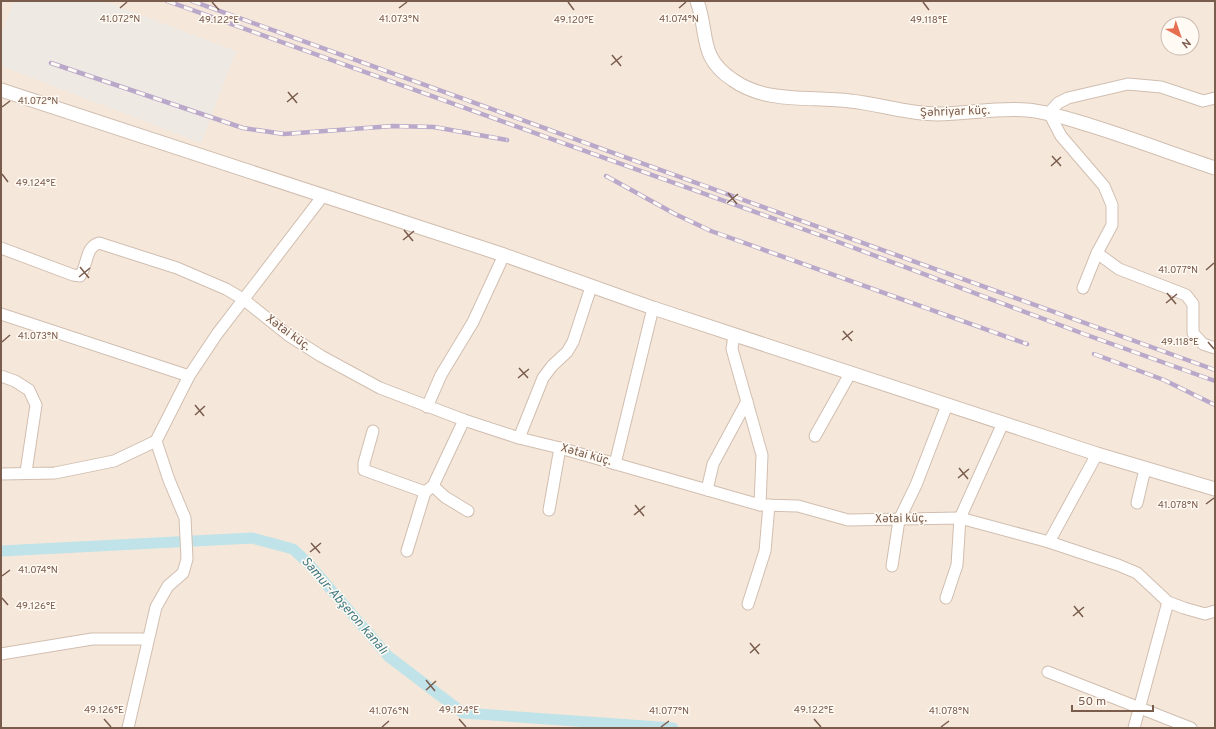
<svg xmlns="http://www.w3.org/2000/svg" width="1216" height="729" viewBox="0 0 1216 729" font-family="Overpass,sans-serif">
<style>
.residential{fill:#f5e8da;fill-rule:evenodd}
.industrial{fill:#efe9e4}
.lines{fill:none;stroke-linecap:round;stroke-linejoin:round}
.canal{stroke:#bfe3e8;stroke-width:11}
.minor-casing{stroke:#d1beb0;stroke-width:13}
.tertiary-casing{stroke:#d1beb0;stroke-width:15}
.minor{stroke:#fff;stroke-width:11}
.tertiary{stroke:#fff;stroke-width:13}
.rail-casing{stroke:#b9a8c9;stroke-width:4.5}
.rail{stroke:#fffaf3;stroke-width:3;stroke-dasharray:9;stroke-linecap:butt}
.ticks{fill:none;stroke:#7a5c4d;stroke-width:1.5}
.labels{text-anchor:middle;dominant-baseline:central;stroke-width:3;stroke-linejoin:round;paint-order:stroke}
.street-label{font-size:12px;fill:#7a5c4d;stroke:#fffaf3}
.water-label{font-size:13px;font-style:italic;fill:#437c86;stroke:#fffaf3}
.ticks-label{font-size:10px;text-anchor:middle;fill:#7a5c4d;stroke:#fffaf3;stroke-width:3;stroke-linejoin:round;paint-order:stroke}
</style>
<rect width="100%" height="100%" fill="#fdf6ec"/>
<path class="residential" d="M1 1H1215V728H1ZM1168 24H1192V48H1168Z"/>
<polygon class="industrial" points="14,1 104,1 236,51 201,143 1,66 1,35"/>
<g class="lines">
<polyline class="canal" points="1,551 252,538 293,549 308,563 388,656 463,713 673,728"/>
<g class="minor-casing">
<g id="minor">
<path d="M1 248 73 275 80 276C88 265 85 247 99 243L177 268 226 289 243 299 288 335 321 356 380 388 464 420 519 438 560 448 760 505 798 506 848 520 960 518 1049 542 1118 565 1137 573 1168 602 1184 608 1205 614 1215 611"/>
<polyline points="1097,253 1119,269 1186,295 1193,304 1193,333 1203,344 1215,348"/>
<polyline points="1083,288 1097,253 1112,225 1112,205 1104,186 1061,136 1049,113 1058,103 1068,98 1128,84 1161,87 1203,101 1215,98"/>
<polyline points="1,314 189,376"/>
<polyline points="734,335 732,349 762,455 760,505"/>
<polyline points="1,376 15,381 29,390 36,405 26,472"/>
<polyline points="427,407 441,375 473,322 504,255"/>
<polyline points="373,431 364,463 364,470 425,492 433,486 464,420"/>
<polyline points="815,436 851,372"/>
<polyline points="519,438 543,378 552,366 567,352 573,342 591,287"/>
<polyline points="615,464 653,308"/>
<polyline points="1,474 55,473 114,461 156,441"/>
<polyline points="433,486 445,497 468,511"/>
<polyline points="707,490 713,464 747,401"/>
<polyline points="1137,503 1145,469"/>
<polyline points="549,510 560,448"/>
<polyline points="1049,542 1097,454"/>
<polyline points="407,551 425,492"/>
<polyline points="892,566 899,520 916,485 947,405"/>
<polyline points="946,598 957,565 960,518 1003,423"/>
<polyline points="748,604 765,551 769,505"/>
<polyline points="1,654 92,639 148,639"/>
<polyline points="1048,672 1191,728"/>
<polyline points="128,728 156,607 168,586 183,573 187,559 185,518 169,480 156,441 189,376 217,334 322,197"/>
<polyline points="1134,728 1168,602"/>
</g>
</g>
<g class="tertiary-casing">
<g id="tertiary">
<path d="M697 1C709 34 698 57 733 80 767 104 811 96 850 101 880 104 907 114 937 114 967 114 998 107 1027 110 1049 112 1069 119 1089 125 1131 138 1173 154 1215 168"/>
<polyline points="1,90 504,255 653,308 1097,454 1215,489"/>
</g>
</g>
<use href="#minor" class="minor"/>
<use href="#tertiary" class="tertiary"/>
<g class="rail-casing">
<g id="rail">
<polyline points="167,1 825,237 1084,334 1215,381"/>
<polyline points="192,1 1215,370"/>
<polyline points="51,63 243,128 284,134 393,126 434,127 507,140"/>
<polyline points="606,176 675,214 711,231 1027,344"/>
<polyline points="1094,354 1164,380 1215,405"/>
</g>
</g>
<use href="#rail" class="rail"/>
</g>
<path class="ticks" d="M212 2 219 10M568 2 574 10M923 2 929 10M120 8 127 2M399 8 407 2M679 8 686 2M612 55 621 66M611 65 622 56M288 92 297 103M287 102 298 93M2 107 10 101M1052 156 1061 166M1051 166 1061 157M2 174 8 182M728 193 737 204M727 203 738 194M404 230 413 241M403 240 414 231M80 267 89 278M1206 270 1214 263M79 277 90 268M1167 293 1176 304M1166 303 1177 294M843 331 852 341M842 340 853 331M2 342 10 335M1208 342 1214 349M519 368 528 378M518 378 529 369M195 405 204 416M195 415 205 406M959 468 968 479M958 478 969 469M1206 504 1214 498M635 505 644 516M634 515 645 506M311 543 320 553M310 552 321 543M2 576 10 570M2 598 8 605M1074 606 1083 617M1073 616 1084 607M750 643 759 654M750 653 760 644M426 680 435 691M426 690 436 681M104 719 111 727M459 719 466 727M814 719 821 727M382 727 389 721M661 727 669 721M941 727 949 721"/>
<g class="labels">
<g class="street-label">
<text transform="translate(955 112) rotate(-2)">Şəhriyar küç.</text>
<text transform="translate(288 333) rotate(36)">Xətai küç.</text>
<text transform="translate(586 455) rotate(16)">Xətai küç.</text>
<text transform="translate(901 519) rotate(-1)">Xətai küç.</text>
</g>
<g class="water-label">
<text transform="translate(344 606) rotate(49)">Samur-Abşeron kanalı</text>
</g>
</g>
<g class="ticks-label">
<text x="120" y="22">41.072°N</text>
<text x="399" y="22">41.073°N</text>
<text x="679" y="22">41.074°N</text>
<text x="574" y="23">49.120°E</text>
<text x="219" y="23">49.122°E</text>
<text x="929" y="23">49.118°E</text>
<text x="38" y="104">41.072°N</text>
<text x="36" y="186">49.124°E</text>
<text x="1178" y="273">41.077°N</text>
<text x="38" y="339">41.073°N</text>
<text x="1180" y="345">49.118°E</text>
<text x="1178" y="508">41.078°N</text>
<text x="38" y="573">41.074°N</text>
<text x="36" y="609">49.126°E</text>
<text x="104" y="713">49.126°E</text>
<text x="459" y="713">49.124°E</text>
<text x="814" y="713">49.122°E</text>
<text x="389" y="714">41.076°N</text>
<text x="669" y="714">41.077°N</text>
<text x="949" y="714">41.078°N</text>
</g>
<rect width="1216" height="729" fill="none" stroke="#7a5c4d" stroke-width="4"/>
<g transform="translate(1180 36) rotate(140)"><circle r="19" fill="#fffaf3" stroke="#cabbb1"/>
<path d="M0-3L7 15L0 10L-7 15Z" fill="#e76f51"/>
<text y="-6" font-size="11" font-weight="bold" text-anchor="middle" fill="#7a5c4d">N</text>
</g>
<path d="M1072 705v6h81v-6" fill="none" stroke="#7a5c4d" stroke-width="2"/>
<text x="1078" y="705" font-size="12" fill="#7a5c4d" stroke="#fffaf3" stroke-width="3" paint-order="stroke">50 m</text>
</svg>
